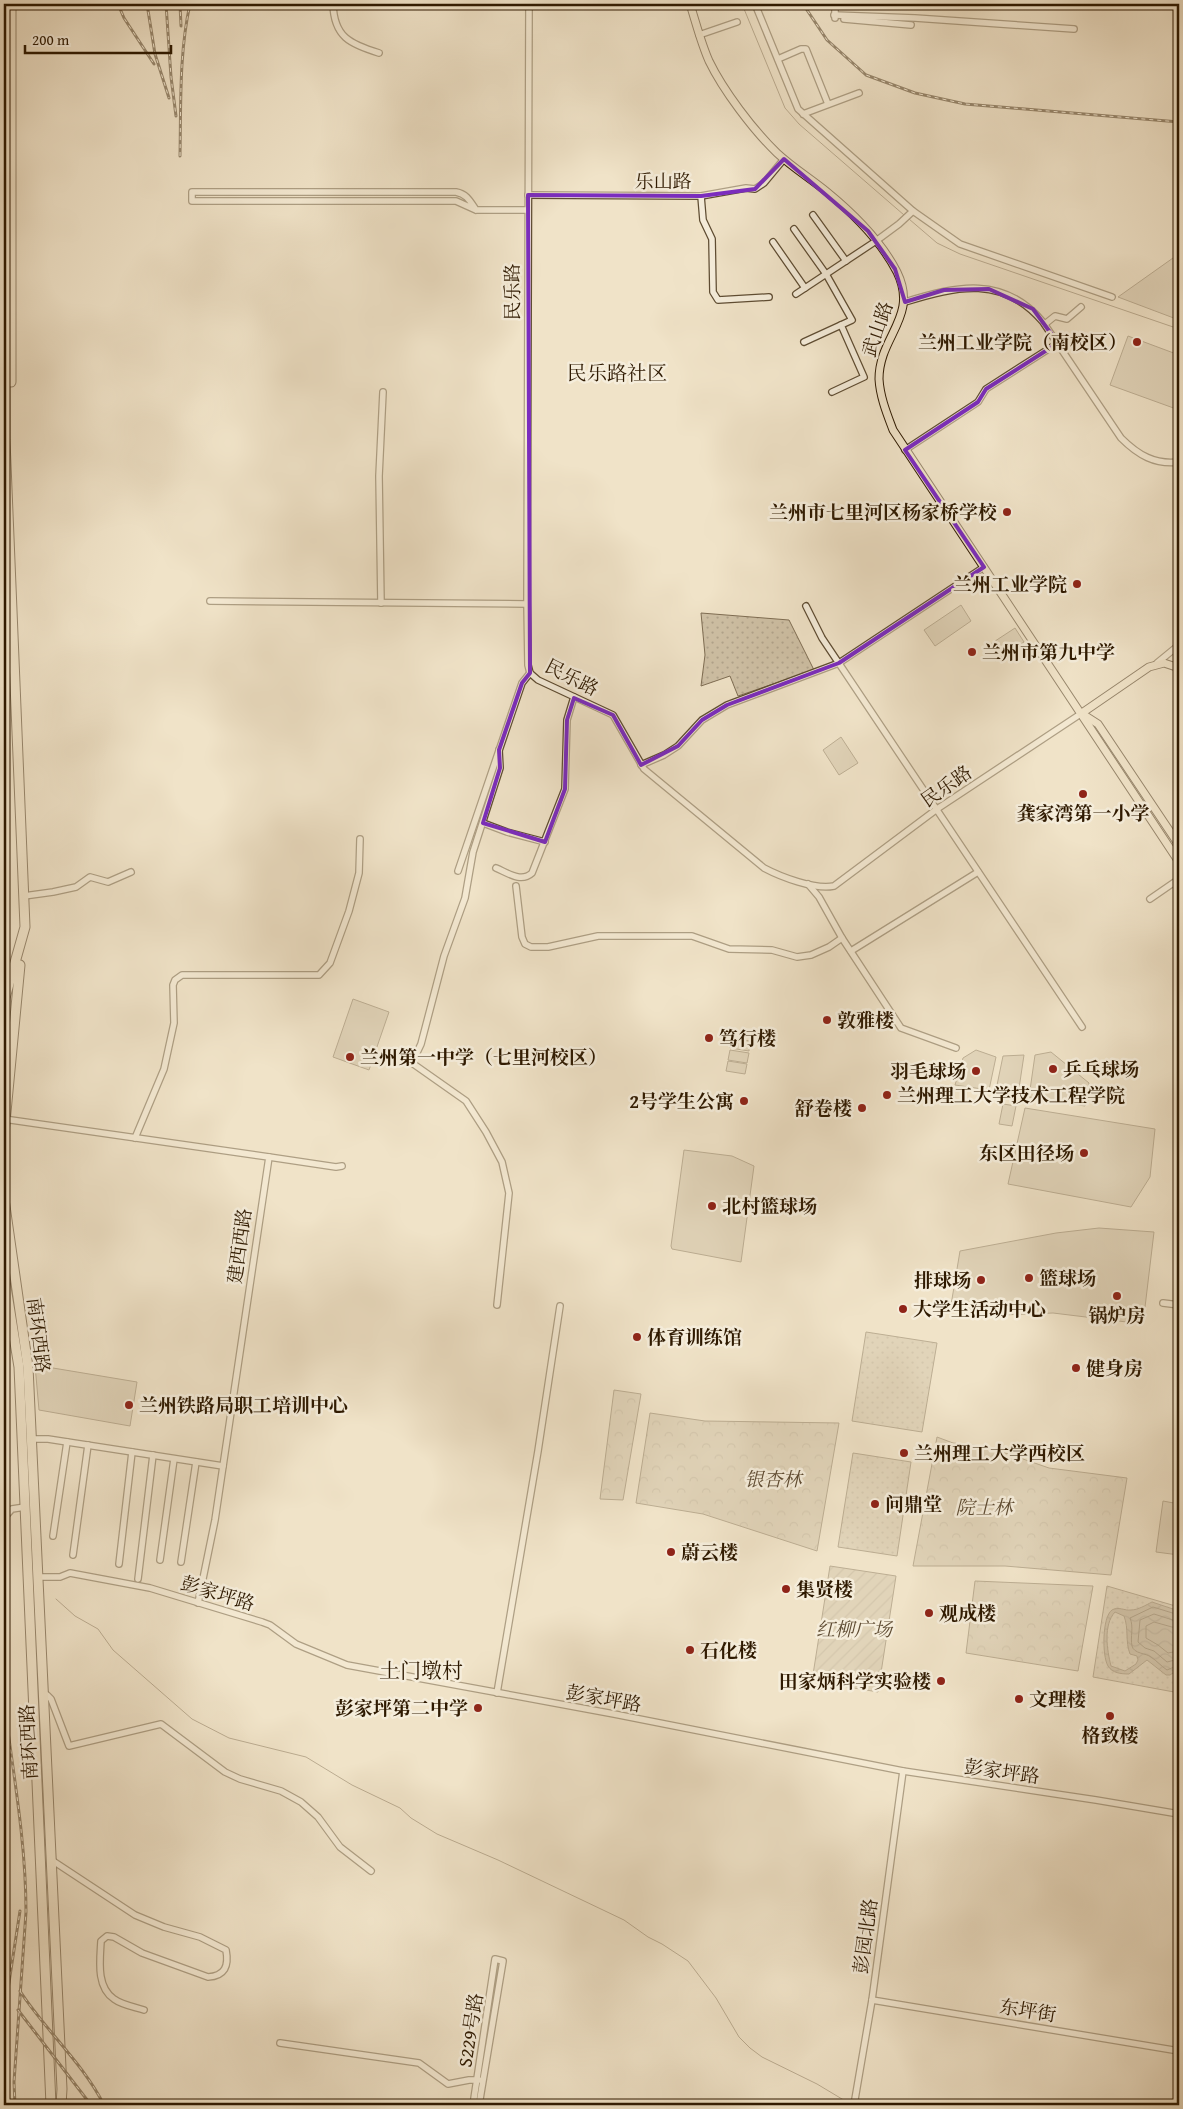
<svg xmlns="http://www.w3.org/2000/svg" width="1183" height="2109" viewBox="0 0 1183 2109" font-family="'Gentium Book Plus','Noto Serif SC',serif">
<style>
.grass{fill:url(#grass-dots);stroke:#7e6d53}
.forest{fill:url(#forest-crowns);stroke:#7e6d53}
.garden{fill:url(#garden-furrows);stroke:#7e6d53}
.pitch{fill:#cfc1a6;stroke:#7e6d53}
.water{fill:url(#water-waves);stroke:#7b694f;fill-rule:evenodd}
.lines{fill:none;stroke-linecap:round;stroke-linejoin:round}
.shore{stroke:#6e5c42;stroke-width:1}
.stream{stroke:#7b694f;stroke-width:1}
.minor-casing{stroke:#5e4c32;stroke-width:8}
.major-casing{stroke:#2e1900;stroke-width:9}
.highway-casing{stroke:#2e1900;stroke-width:11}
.minor{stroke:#f5eddb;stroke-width:5.5}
.major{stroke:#f0e3c8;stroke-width:7}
.highway{stroke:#f0e3c8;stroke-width:9}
.rail-casing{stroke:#2e1900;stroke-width:3}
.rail{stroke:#f5eddb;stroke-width:1;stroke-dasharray:4;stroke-linecap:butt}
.marked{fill:none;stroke:#7b2cbf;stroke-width:4;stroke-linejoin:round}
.poi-dot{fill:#8f2418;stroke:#f5eddb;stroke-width:2}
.labels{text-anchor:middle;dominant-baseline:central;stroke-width:5;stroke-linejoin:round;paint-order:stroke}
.street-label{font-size:19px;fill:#2e1900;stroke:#f5eddb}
.poi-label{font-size:19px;font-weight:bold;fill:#2e1900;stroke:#f5eddb;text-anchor:start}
.park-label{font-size:19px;font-style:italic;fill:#5e4b32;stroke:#f5eddb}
.neighbourhood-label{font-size:20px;fill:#2e1900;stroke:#f5eddb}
.quarter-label{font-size:21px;fill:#2e1900;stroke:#f5eddb}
</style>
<defs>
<pattern id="grass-dots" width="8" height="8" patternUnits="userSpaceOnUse" patternTransform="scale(1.25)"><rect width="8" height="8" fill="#cfc1a6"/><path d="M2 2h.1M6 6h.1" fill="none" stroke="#b2a58d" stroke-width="1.8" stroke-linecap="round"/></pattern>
<pattern id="forest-crowns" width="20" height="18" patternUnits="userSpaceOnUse" patternTransform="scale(1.25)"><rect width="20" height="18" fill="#cfc1a6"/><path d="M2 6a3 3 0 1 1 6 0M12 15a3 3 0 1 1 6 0" fill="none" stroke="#b2a58d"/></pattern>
<pattern id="garden-furrows" width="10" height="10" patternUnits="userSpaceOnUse" patternTransform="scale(1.25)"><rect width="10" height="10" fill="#cfc1a6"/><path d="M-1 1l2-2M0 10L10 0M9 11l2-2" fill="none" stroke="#b2a58d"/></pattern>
<pattern id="water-waves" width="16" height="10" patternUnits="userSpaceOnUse" patternTransform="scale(1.25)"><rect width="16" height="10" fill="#ae9e84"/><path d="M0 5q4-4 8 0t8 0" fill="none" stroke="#8e806a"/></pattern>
</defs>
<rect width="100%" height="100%" fill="#f0e3c8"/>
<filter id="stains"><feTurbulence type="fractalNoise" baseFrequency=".004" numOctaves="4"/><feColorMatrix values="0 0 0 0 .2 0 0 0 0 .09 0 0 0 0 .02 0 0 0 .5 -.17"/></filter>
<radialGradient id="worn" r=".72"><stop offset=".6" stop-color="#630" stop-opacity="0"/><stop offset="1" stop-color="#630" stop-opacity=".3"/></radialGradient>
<g class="grass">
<polygon points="701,613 789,620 814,670 738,696 730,676 701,686 705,655"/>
<polygon points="866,1332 937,1343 922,1432 852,1421"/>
<polygon points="853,1453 911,1462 897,1556 838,1547"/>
<polygon points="1107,1586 1179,1607 1179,1685 1174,1692 1093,1677"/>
</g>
<g class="forest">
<polygon points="614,1390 641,1394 623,1500 600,1499"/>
<polygon points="650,1413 705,1421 839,1423 817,1551 703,1514 636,1503"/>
<polygon points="937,1437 953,1443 981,1446 997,1450 1049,1468 1127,1478 1111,1575 1005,1566 913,1566"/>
<polygon points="975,1581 1093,1586 1078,1671 966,1653"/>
</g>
<polygon class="garden" points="830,1566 896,1576 878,1692 812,1681"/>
<g class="pitch">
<polygon points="1173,258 1179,260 1179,320 1118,297"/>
<polygon points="1128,336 1179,355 1179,410 1110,385"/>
<polygon points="961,605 971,621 935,646 924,630"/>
<polygon points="1015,628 1024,642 995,661 986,647"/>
<polygon points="841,737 858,763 839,775 823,750"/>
<polygon points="353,999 389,1012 369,1070 333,1057"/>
<polygon points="731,1038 750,1041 749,1051 730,1048"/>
<polygon points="730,1050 749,1053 747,1063 728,1060"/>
<polygon points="976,1050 996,1057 989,1090 955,1085 963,1058"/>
<polygon points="1051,1052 1089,1083 1085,1106 1029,1097 1035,1055"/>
<polygon points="1024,1055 1018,1095 996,1090 1003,1056"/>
<polygon points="728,1061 747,1064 745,1074 726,1071"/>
<polygon points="1003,1104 1016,1106 1012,1126 999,1124"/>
<polygon points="1025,1108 1155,1129 1150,1177 1131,1207 1008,1184"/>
<polygon points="684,1150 732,1156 754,1166 741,1262 672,1249 671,1246"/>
<polygon points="1099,1228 1154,1232 1143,1324 1053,1313 975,1316 950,1311 960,1251 1056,1233"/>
<polygon points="35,1365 137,1382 130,1426 39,1410"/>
<polygon points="1163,1501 1179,1504 1179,1555 1156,1552"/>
</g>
<path class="water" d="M1152 1602 1179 1611V1669L1170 1675H1166L1147 1660 1129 1674C1121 1674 1112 1673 1108 1666 1102 1656 1102 1617 1112 1610 1118 1606 1125 1611 1131 1610 1138 1610 1146 1605 1152 1602ZM1115 1612 1124 1616C1129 1629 1125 1641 1130 1654L1137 1656 1138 1660 1136 1664 1125 1671 1111 1666C1107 1650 1103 1625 1115 1612Z"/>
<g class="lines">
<g class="shore">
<path d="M1179 1615 1153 1607 1130 1618C1134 1627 1130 1637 1132 1646 1134 1654 1146 1653 1151 1657 1157 1661 1161 1666 1167 1670L1179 1665"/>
<polyline points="1179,1622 1154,1614 1140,1620 1138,1642 1145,1648 1154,1651 1167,1662 1179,1659"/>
<polyline points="1179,1629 1154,1622 1146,1626 1146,1638 1158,1645 1168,1653 1179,1651"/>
</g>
<g class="stream">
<polyline points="742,4 785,108 799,124 904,215"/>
<polyline points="909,219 937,243 960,254 1179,329"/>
<polyline points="56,1599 75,1616 98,1629 113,1650 192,1719 229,1738 306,1757 352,1785 400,1808 411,1818 437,1834 498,1860 624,1920 648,1937 662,1944 688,1961 716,1998 739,2037 750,2048 762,2057 817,2084 852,2105"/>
</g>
<g class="minor-casing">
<g id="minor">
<path d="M333 4C334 37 350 44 379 53"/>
<path d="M529 4 527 604 528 665 530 673 538 680 613 715 644 769 764 868C781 877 815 890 834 886L937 809 1082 713"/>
<polyline points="755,4 798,109 913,211"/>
<polyline points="835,4 835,18"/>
<polyline points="834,15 915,18 1074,29"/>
<polyline points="844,19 911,25"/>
<polyline points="699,35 737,22"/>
<polyline points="778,59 801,49 806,49 828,104"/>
<polyline points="803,114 859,93"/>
<polyline points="528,195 701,196 746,188 755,189 764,183 784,159"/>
<polyline points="701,196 703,220 712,239 713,292 718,300 769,297"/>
<path d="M476 210C470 201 467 194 456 192H192V201H456L476 210H528"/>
<polyline points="813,215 846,261"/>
<polyline points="794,229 826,274 852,320 804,342"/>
<polyline points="773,242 805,288"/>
<polyline points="796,294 876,241 899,224 913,211 960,244 1112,297"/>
<path d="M905 302C957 286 1003 275 1043 322L1121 438C1138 455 1155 465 1179 462"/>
<polyline points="1045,324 1055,316 1067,319 1081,307"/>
<polyline points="832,392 864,377 841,325"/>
<polyline points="905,450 978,402 986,389 1058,343"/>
<polyline points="210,601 527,604"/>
<polyline points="381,603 379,476 383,392"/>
<polyline points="806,606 822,638 1082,1027"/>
<polyline points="1157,663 1179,645"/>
<polyline points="641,765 664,755 678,746 702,720 727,705 839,663 984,567"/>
<polyline points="483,823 507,832 545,842"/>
<path d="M496 868C508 873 521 883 532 873L565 789 567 720 574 697"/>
<polyline points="458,871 522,683 530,673"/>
<polyline points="808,884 819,897 842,938 901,1028 956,1048"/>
<polyline points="516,886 522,937 525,944 531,947 548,947 598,936 692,936 729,949 772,950 797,957 811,955 829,947 842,938"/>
<polyline points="24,896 53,892 76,887 90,877 108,882 131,872"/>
<polyline points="1150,899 1179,879"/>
<polyline points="851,951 978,872"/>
<polyline points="4,1119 269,1157 215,1520 198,1603"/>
<polyline points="135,1138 164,1069 174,1023 173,985 175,980 182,975 319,975 330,963 349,911 359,873 360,839"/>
<polyline points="269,1157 336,1167 342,1166"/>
<polyline points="1163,1303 1179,1305"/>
<polyline points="497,1305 509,1193 502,1162 486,1132 466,1101 412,1063 421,1044 444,956 465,898 473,852 500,768 499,750"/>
<polyline points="30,1439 48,1439 223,1466"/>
<polyline points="4,1518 12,1509 25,1507"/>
<polyline points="53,1536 67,1442"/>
<polyline points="73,1555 88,1445"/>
<polyline points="160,1560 174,1459"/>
<polyline points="181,1562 196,1462"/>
<polyline points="119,1564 132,1452"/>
<polyline points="37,1577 60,1577 70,1573 150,1588 262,1622 270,1625 296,1644 347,1665 614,1714 903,1771 1096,1800 1179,1814"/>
<polyline points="138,1579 153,1455"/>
<polyline points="497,1693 538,1451 560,1306"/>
<polyline points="43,1694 47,1695 51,1699 69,1746 161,1724 225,1772 240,1779 281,1791 301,1802 318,1817 340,1847 371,1871"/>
<path d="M50 1859 135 1915 164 1927 200 1937 226 1950C229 1966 225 1976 208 1977L142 1953 114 1937 107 1936 101 1941C100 1960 96 1987 114 1999 122 2005 135 2007 144 2010"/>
<polyline points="872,2000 1179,2051"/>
<polyline points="280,2043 419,2063 448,2084 469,2080 479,2080"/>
<polyline points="473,2105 495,1959 503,1961 479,2105"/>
<polyline points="854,2105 872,2000 903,1771"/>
</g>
</g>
<g class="major-casing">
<g id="major">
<path d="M690 4C696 23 701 43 709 61 723 90 753 130 777 153 792 167 811 179 827 192 854 214 881 241 897 272 919 317 879 336 879 379 880 397 887 414 893 430L1179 862"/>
<polyline points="1082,713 1149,667 1164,663 1179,668"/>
<polyline points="1084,715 1098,724 1179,845"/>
</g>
</g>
<g class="highway-casing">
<g id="highway">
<polyline points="11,382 11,4"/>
<polyline points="4,1015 5,998 25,927 5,440 4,4"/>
<polyline points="4,1133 20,965"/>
<polyline points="4,1199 28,1367 62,2089 61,2105"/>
<polyline points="4,1275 19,1367 51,2105"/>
</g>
</g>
<use href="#minor" class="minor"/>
<use href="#major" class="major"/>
<use href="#highway" class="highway"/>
<g class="rail-casing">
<g id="rail">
<polyline points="118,4 124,18 154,64"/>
<polyline points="147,4 155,54 169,98"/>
<polyline points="166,4 171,77 176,116"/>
<polyline points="180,4 181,26"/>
<polyline points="803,4 827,40 866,75 915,93 965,104 1179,122"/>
<path d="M180 156C181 106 179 53 190 4"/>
<path d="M4 1702C13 1772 26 1842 26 1912L14 2082 15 2105"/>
<path d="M20 1991C45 2030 83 2063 104 2105"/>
<polyline points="18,2010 91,2105"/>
<polyline points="4,2015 20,1911"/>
<polyline points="4,2100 5,2105"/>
</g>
</g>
<use href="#rail" class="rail"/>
</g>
<path d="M0 0H1183V2109H0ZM784 159 868 231 895 269 905 302 944 290 989 289 1033 309 1058 343 986 389 978 402 905 450 984 567 839 663 727 705 702 720 678 746 641 765 613 715 574 698 567 720 565 789 545 842 483 823 500 768 499 750 522 683 530 673 528 195 701 196 755 189Z" fill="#f0e3c8" fill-opacity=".55" fill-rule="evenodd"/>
<path class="marked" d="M784 159 868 231 895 269 905 302 944 290 989 289 1033 309 1058 343 986 389 978 402 905 450 984 567 839 663 727 705 702 720 678 746 641 765 613 715 574 698 567 720 565 789 545 842 483 823 500 768 499 750 522 683 530 673 528 195 701 196 755 189Z"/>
<g class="poi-dot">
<circle cx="1137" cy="342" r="5"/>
<circle cx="1007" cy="512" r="5"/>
<circle cx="1077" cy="584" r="5"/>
<circle cx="972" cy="652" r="5"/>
<circle cx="1083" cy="794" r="5"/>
<circle cx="827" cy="1020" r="5"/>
<circle cx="709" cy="1038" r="5"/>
<circle cx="350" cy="1057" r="5"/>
<circle cx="1053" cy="1069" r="5"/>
<circle cx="976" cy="1071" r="5"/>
<circle cx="887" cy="1095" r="5"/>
<circle cx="744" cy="1101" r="5"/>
<circle cx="862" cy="1108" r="5"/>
<circle cx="1084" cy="1153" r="5"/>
<circle cx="712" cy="1206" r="5"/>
<circle cx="1029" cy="1278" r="5"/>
<circle cx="981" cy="1280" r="5"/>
<circle cx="1117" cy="1296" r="5"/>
<circle cx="903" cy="1309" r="5"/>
<circle cx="637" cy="1337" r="5"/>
<circle cx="1076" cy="1368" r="5"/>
<circle cx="129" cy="1405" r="5"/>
<circle cx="904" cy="1453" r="5"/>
<circle cx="875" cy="1504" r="5"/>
<circle cx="671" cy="1552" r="5"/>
<circle cx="786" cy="1589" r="5"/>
<circle cx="929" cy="1613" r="5"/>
<circle cx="690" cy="1650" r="5"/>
<circle cx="941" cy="1681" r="5"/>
<circle cx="1019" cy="1699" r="5"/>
<circle cx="478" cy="1708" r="5"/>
<circle cx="1110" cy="1716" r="5"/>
</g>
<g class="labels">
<g class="street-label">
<text x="663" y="181">乐山路</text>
<text transform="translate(512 292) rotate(-90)">民乐路</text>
<text transform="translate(877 329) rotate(-71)">武山路</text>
<text transform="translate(572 677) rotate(27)">民乐路</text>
<text transform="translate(946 786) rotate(-35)">民乐路</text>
<text transform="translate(239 1246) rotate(-82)">建西西路</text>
<text transform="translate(39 1335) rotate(83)">南环西路</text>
<text transform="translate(218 1593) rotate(17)">彭家坪路</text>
<text transform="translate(604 1698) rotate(10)">彭家坪路</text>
<text transform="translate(28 1742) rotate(-93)">南环西路</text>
<text transform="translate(1002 1771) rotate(8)">彭家坪路</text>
<text transform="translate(865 1936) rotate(-82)">彭园北路</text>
<text transform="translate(1028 2010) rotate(9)">东坪街</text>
<text transform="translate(470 2030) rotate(-81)">S229号路</text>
</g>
<g class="poi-label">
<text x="1127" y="342" text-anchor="end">兰州工业学院（南校区）</text>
<text x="997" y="512" text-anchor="end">兰州市七里河区杨家桥学校</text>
<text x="1067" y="584" text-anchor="end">兰州工业学院</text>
<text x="982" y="652">兰州市第九中学</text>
<text x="1083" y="813" text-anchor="middle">龚家湾第一小学</text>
<text x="837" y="1020">敦雅楼</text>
<text x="719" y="1038">笃行楼</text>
<text x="360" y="1057">兰州第一中学（七里河校区）</text>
<text x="1063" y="1069">乒乓球场</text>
<text x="966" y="1071" text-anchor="end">羽毛球场</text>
<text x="897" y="1095">兰州理工大学技术工程学院</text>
<text x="734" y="1101" text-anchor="end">2号学生公寓</text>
<text x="852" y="1108" text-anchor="end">舒卷楼</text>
<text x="1074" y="1153" text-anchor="end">东区田径场</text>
<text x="722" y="1206">北村篮球场</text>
<text x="1039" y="1278">篮球场</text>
<text x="971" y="1280" text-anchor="end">排球场</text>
<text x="913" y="1309">大学生活动中心</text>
<text x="1117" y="1315" text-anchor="middle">锅炉房</text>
<text x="647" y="1337">体育训练馆</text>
<text x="1086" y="1368">健身房</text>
<text x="139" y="1405">兰州铁路局职工培训中心</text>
<text x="914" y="1453">兰州理工大学西校区</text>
<text x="885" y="1504">问鼎堂</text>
<text x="681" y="1552">蔚云楼</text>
<text x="796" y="1589">集贤楼</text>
<text x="939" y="1613">观成楼</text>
<text x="700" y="1650">石化楼</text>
<text x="931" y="1681" text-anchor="end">田家炳科学实验楼</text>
<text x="1029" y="1699">文理楼</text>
<text x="468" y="1708" text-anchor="end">彭家坪第二中学</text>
<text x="1110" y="1735" text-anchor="middle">格致楼</text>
</g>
<g class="park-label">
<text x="773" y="1479">银杏林</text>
<text x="984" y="1507">院士林</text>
<text x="854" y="1629">红柳广场</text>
</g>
<g class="neighbourhood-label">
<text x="617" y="372">民乐路社区</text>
</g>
<g class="quarter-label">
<text x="421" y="1670">土门墩村</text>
</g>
</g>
<rect width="1183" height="2109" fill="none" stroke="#f0e3c8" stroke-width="20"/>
<rect x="5" y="5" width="1173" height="2099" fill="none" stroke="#2e1900" stroke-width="2.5"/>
<rect x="10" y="10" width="1163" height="2089" fill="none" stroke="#2e1900"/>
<path d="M25 45v8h146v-8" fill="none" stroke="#2e1900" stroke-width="2.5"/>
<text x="32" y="45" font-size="15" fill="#2e1900" stroke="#f5eddb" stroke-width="4" paint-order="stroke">200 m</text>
<rect width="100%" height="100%" filter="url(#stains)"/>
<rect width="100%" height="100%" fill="url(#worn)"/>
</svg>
